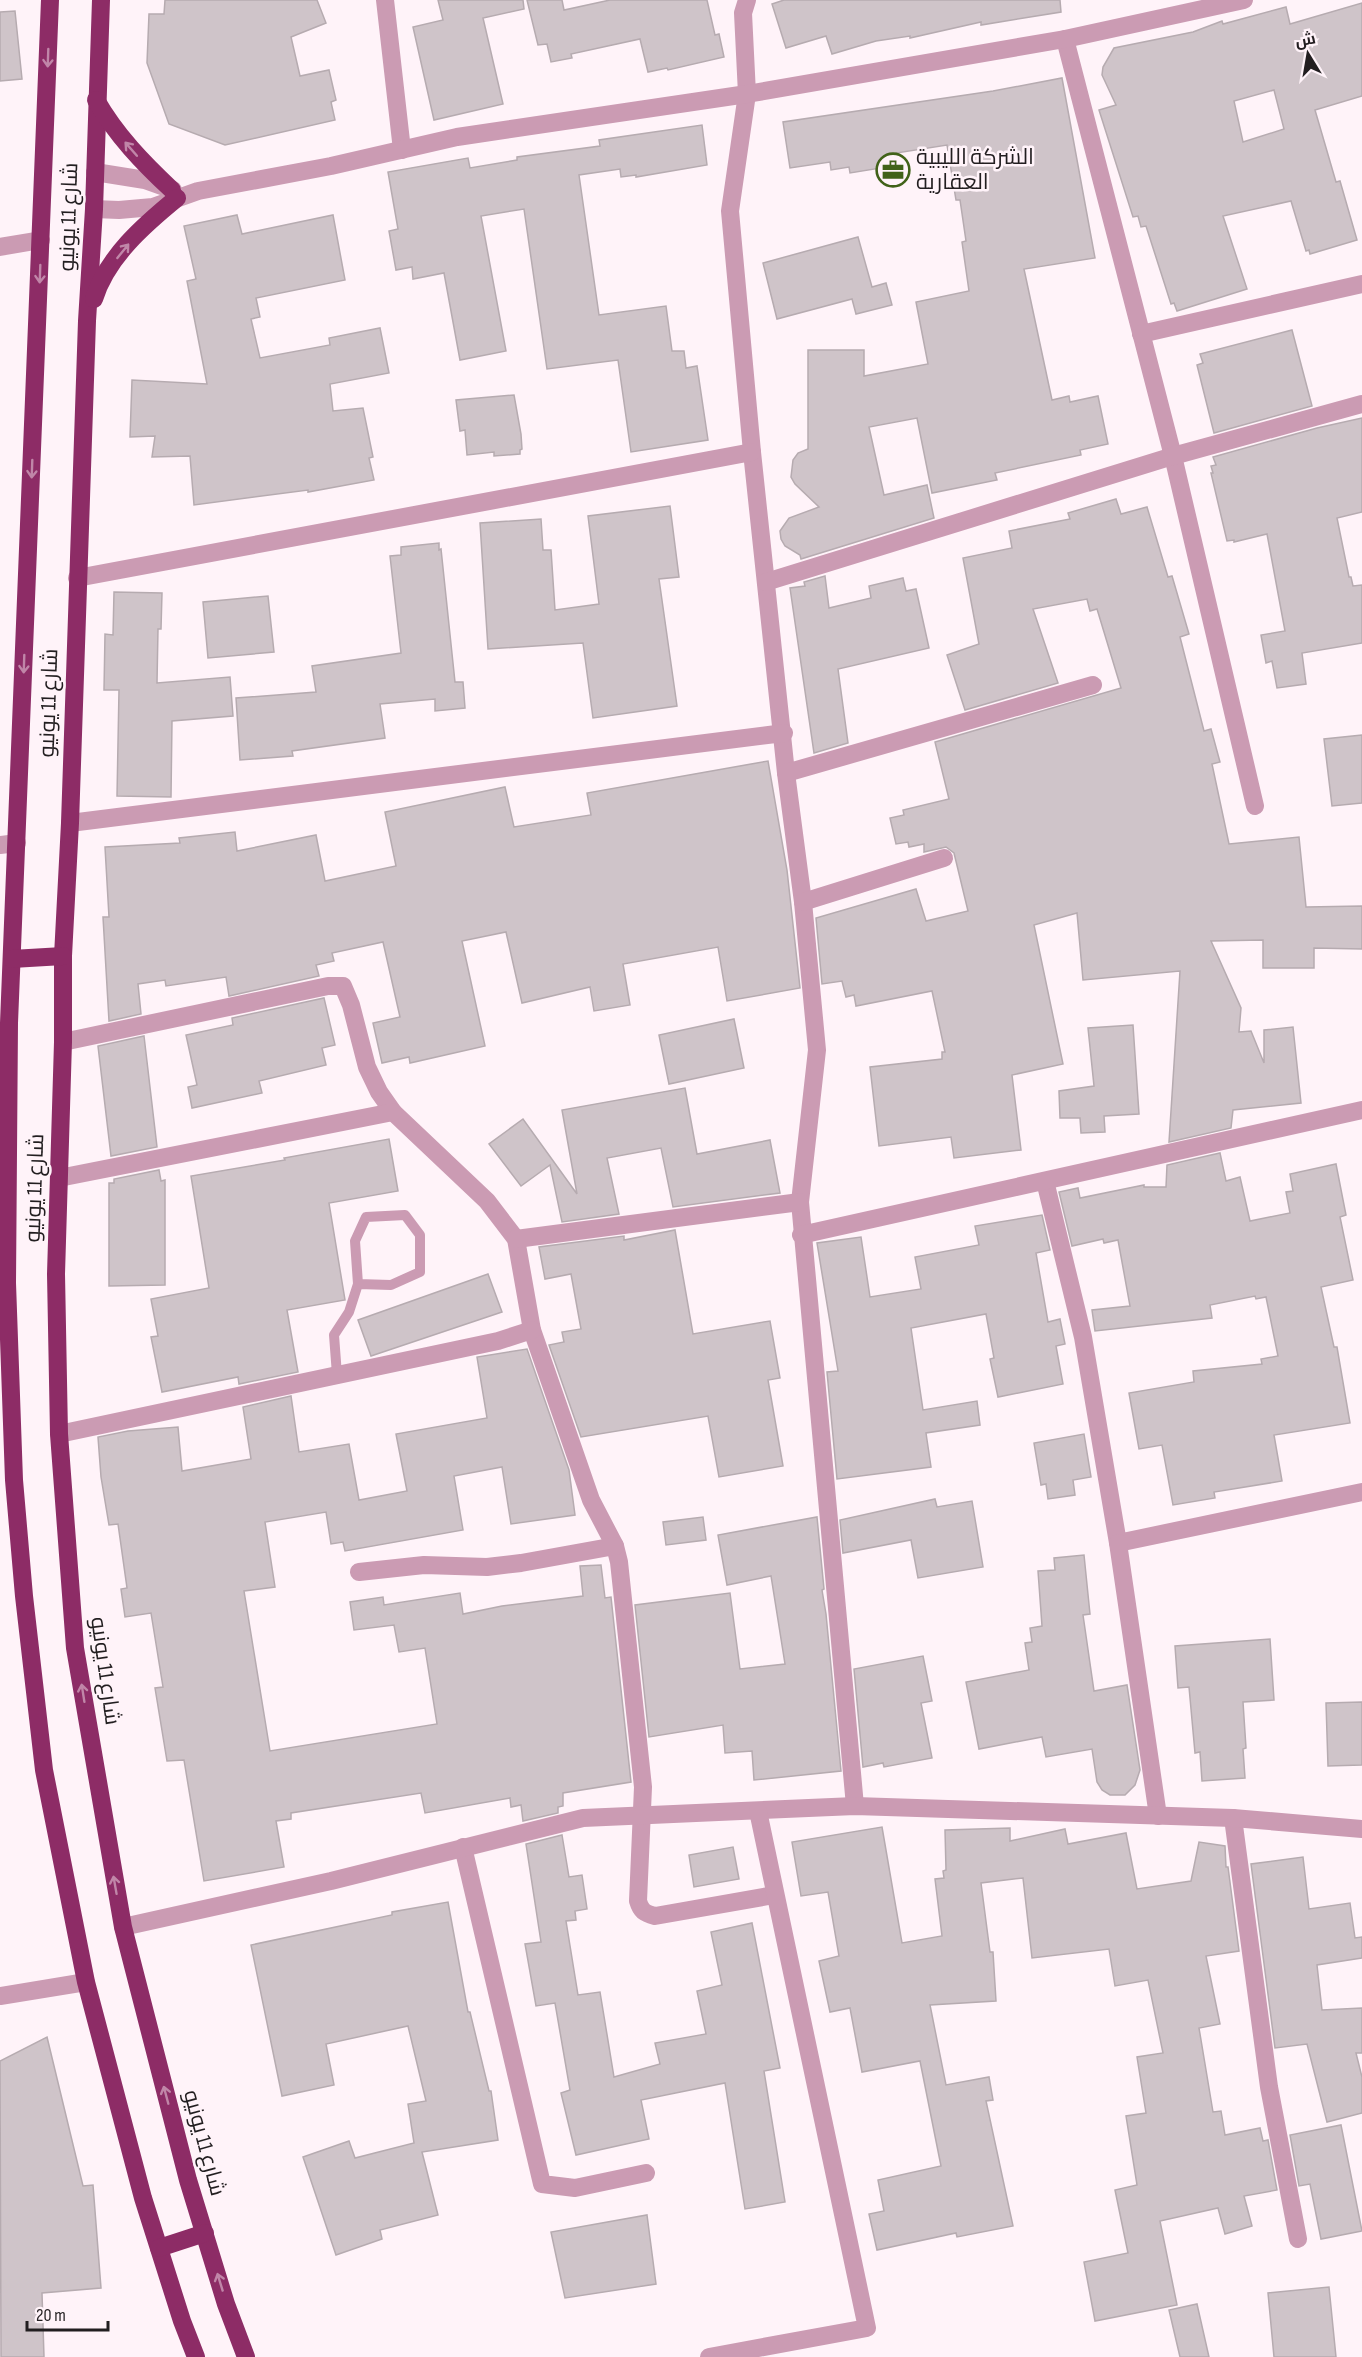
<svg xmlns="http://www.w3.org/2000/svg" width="1362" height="2357" viewBox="0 0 1362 2357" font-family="'Sofia Sans Condensed',Cairo,sans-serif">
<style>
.building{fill:#cfc4c9;stroke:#b6abb0;stroke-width:1.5;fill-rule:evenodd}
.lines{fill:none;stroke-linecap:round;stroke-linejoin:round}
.lane{stroke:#cb9bb3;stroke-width:10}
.street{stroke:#cb9bb3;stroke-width:18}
.highway{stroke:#8d2c66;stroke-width:18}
.oneway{stroke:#c086a8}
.labels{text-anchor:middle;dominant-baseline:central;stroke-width:5;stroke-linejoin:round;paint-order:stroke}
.poi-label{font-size:22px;fill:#221e20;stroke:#fff3f9;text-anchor:start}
.street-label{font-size:22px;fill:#221e20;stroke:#fff3f9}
</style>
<rect width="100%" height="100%" fill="#fff3f9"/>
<g class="building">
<polygon points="165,0 317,0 326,23 291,37 300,76 329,70 336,100 331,102 335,120 225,145 169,124 147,63 149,14 164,14"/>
<polygon points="438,0 523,0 524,9 483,18 503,104 434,120 413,27 443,20"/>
<polygon points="527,0 562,0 564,10 610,0 707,0 715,35 719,34 724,57 668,70 667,68 648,72 640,39 571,54 572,58 551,62 547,44 538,45"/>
<polygon points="784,0 1060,0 1061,12 981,25 981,22 910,38 910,36 876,41 832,54 826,36 786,48 772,4"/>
<path d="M1362 3V96L1315 110 1336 182 1340 181 1357 240 1310 254 1309 250 1306 251 1291 201 1223 216 1247 289 1177 311 1174 303 1171 304 1146 226 1141 227 1138 216 1133 217 1099 110 1116 105 1102 75 1103 67 1114 48 1193 32 1222 21 1223 24 1286 7 1290 24ZM1274 90 1284 129 1243 142 1234 101Z"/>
<polygon points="15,11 22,79 0,81 0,12"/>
<polygon points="1062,78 1095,258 1024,269 1052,400 1069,396 1070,402 1098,396 1108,444 1080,450 1081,455 995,473 997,480 932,493 917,418 869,427 884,495 927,485 934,518 801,559 800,555 785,546 781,539 780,531 789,518 819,507 795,484 791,477 793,460 798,453 808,449 808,350 864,350 864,376 928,364 916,302 969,291 962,242 966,241 960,200 956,200 947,145 896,153 897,158 880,161 881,168 850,173 849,167 831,170 830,162 790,168 783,122 993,91"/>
<polygon points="702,125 707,165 636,177 636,175 621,177 620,169 579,175 599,315 666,306 672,351 684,351 686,368 697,366 708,440 631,452 618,360 547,369 524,209 481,216 506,351 460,360 444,273 413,279 412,267 396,270 389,231 398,229 388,172 468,158 470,168 517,160 517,157 600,146 599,140"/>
<polygon points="237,215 242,234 333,215 345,280 256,298 260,317 251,319 260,358 330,345 329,338 380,328 389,373 330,384 333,411 363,408 373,457 369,458 374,480 308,492 308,490 194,505 190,456 152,457 155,436 130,437 132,380 207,384 187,281 196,279 184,226"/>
<polygon points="858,237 872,287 886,283 892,305 856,314 852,299 777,319 763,263"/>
<polygon points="1292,330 1312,406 1214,433 1197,365 1203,363 1200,354"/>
<polygon points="514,395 521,434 522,449 520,450 520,454 494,456 494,452 467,455 465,430 460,431 456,400"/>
<polygon points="1362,418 1362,512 1337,518 1349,577 1351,577 1353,586 1362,585 1362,643 1302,653 1306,684 1277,688 1272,661 1266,663 1261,635 1285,631 1267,534 1234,542 1234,540 1227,541 1211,473 1213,473 1211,466 1216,465 1213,457 1317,428"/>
<polygon points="1116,499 1121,514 1147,507 1168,577 1172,576 1189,634 1180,637 1204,731 1211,729 1220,762 1212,764 1229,844 1299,837 1306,907 1362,906 1362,949 1314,948 1314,968 1263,968 1263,940 1211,941 1241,1008 1239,1032 1251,1031 1264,1063 1264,1030 1293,1027 1301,1103 1233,1110 1231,1128 1169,1142 1180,971 1083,980 1077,913 1034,925 1063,1064 1012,1075 1021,1150 954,1158 951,1137 879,1146 870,1067 942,1059 942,1052 945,1052 932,991 856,1006 854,995 846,997 842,981 822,984 816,918 916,889 926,921 968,911 954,853 946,847 924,852 924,844 909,847 908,842 896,844 890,818 904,815 903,810 949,799 935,742 1121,688 1097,609 1090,611 1087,599 1033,609 1058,683 965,710 947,655 979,644 963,558 1012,548 1009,531 1070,519 1068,513"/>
<polygon points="670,506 679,577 659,579 677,706 593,718 583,643 488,649 480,523 541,519 543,550 551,550 555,610 599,604 588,516"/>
<polygon points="439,543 439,550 441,549 455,682 463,682 465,708 435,711 435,699 380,704 385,738 292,751 293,756 240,760 236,698 316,692 312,666 401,653 390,556 401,555 401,547"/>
<polygon points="825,576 829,608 871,598 869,586 903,578 906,591 916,589 929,648 838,669 848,743 814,753 790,588 805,586 804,582"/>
<polygon points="114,592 162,593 161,629 158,629 157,683 230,677 233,716 172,721 171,797 117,796 119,690 104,690 105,634 113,635"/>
<polygon points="268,596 274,652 208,658 203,602"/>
<polygon points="1362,735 1362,803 1332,806 1324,739"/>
<polygon points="768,761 787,870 800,988 727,1001 718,947 623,964 630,1005 594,1011 590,987 522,1003 506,932 462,941 485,1046 410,1063 409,1057 382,1063 373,1023 400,1017 383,942 332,953 334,961 316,965 319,976 229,996 226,977 166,986 165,980 138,984 141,1014 109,1021 103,917 109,917 105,847 180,843 179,838 235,832 237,851 316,835 325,881 396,866 385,812 505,787 514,827 591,815 587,793"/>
<polygon points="324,998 335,1045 322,1048 326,1065 259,1081 262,1093 192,1108 188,1087 197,1085 186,1035 233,1025 232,1018"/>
<polygon points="734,1019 744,1068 669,1084 659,1035"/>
<polygon points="1133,1025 1139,1114 1104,1116 1105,1132 1081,1133 1080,1118 1060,1118 1059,1091 1094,1086 1088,1028"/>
<polygon points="144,1036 157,1147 111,1156 98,1046"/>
<polygon points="685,1088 697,1154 770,1140 780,1193 673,1207 661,1148 607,1158 619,1214 562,1222 550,1165 521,1186 489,1144 523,1119 577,1194 562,1110"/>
<polygon points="389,1139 398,1191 329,1203 345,1300 287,1310 298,1372 239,1384 238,1377 162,1392 151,1337 158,1336 151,1299 209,1288 191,1176 285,1160 284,1158"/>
<polygon points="1220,1153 1226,1181 1240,1177 1250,1221 1290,1213 1286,1192 1293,1191 1290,1174 1336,1164 1346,1215 1340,1217 1353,1280 1321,1287 1334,1347 1337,1347 1350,1423 1274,1435 1282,1481 1214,1492 1215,1498 1173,1505 1162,1445 1139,1449 1129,1393 1194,1382 1193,1371 1262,1364 1261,1359 1278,1356 1266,1297 1256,1299 1255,1296 1210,1305 1212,1318 1095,1331 1092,1310 1130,1306 1118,1240 1104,1243 1103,1239 1072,1246 1059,1192 1078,1188 1080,1198 1144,1185 1144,1187 1166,1187 1167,1165"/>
<polygon points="159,1170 161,1181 165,1180 165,1285 109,1286 109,1183 114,1183 114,1179"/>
<polygon points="1042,1215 1050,1250 1036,1253 1048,1322 1060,1319 1065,1344 1056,1346 1063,1384 998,1397 990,1359 994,1358 986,1314 911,1328 923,1410 977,1401 980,1425 926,1433 931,1467 837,1479 827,1372 838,1371 817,1243 861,1237 870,1297 921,1289 915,1257 979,1245 975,1226"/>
<polygon points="675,1230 693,1334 770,1321 780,1378 768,1380 783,1466 719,1477 708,1416 581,1437 549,1345 564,1342 562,1332 581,1329 571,1274 545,1279 539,1247 624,1236 624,1240"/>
<polygon points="488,1274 502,1312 371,1356 358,1320"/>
<polygon points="527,1349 569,1470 575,1515 511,1524 502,1467 454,1476 463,1530 345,1551 343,1542 331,1544 326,1512 265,1522 275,1587 244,1591 270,1751 437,1724 425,1648 399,1652 394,1625 354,1630 350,1602 383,1597 384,1605 460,1593 463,1614 502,1606 583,1596 580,1566 601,1565 605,1598 611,1597 631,1782 563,1793 563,1806 558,1807 558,1813 523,1821 521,1805 511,1807 510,1798 425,1813 421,1793 291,1813 291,1819 276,1821 284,1867 204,1881 184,1760 167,1761 155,1688 163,1687 151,1613 125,1617 121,1589 127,1588 118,1524 109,1525 101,1477 98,1437 128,1431 178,1427 182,1471 251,1459 243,1407 291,1396 299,1452 349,1444 359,1500 407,1491 396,1434 487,1418 477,1357"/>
<polygon points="1084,1434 1091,1477 1073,1480 1075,1495 1048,1499 1046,1484 1041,1485 1034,1443"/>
<polygon points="935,1499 937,1507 972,1501 983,1567 918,1578 911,1540 843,1553 840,1520"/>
<polygon points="703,1517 706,1540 666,1545 663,1522"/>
<polygon points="817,1517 824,1589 822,1590 826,1614 841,1771 754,1780 752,1751 725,1753 723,1725 649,1737 635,1605 730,1593 740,1669 785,1664 771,1576 727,1585 718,1535"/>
<polygon points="1084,1555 1090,1614 1083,1615 1094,1691 1127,1685 1140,1770 1135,1785 1125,1795 1110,1795 1102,1790 1097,1782 1092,1749 1046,1757 1042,1737 979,1749 966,1682 1029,1670 1025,1643 1032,1642 1030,1628 1042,1626 1038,1571 1055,1570 1054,1558"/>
<polygon points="1270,1639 1274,1700 1243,1702 1246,1748 1243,1749 1245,1778 1202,1781 1200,1752 1195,1753 1189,1687 1178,1688 1175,1646"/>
<polygon points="923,1656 932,1701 921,1703 932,1758 884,1767 883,1763 863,1767 854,1669"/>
<polygon points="1362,1702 1362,1765 1328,1766 1326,1703"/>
<polygon points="882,1827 902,1943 942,1936 935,1879 944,1878 943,1871 946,1870 945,1830 1010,1828 1010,1841 1065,1829 1068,1844 1126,1833 1137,1889 1191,1881 1199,1842 1225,1846 1226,1867 1228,1867 1239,1951 1206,1956 1220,2024 1199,2028 1213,2112 1221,2111 1225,2135 1260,2128 1263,2141 1268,2140 1277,2190 1244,2196 1252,2226 1225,2234 1218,2208 1160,2221 1177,2305 1095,2321 1084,2262 1128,2253 1115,2190 1137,2185 1126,2116 1146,2113 1137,2057 1163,2053 1148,1980 1115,1986 1109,1949 1032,1958 1023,1878 981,1883 990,1952 993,1952 996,2001 930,2005 946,2085 989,2077 993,2100 986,2101 1013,2226 957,2237 956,2233 877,2250 869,2214 884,2211 878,2180 941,2166 920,2061 862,2072 850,2008 830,2012 819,1961 839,1956 828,1892 801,1896 792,1842"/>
<polygon points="562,1835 569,1877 582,1875 587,1909 575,1911 576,1920 566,1921 578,1995 600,1992 614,2077 660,2064 655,2043 706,2034 697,1991 722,1985 711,1932 752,1923 780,2068 764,2071 785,2202 745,2209 725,2083 641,2100 649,2139 576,2155 561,2093 570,2090 555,2003 536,2006 525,1944 541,1942 526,1844"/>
<polygon points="733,1847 739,1879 694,1887 689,1855"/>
<polygon points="1303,1857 1309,1909 1350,1903 1355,1938 1362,1937 1362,1958 1317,1965 1322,2010 1362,2008 1362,2053 1356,2053 1362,2077 1362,2113 1327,2122 1307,2044 1275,2048 1251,1864"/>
<polygon points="448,1902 468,2012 470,2012 489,2091 491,2091 498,2140 422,2152 438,2215 380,2230 382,2239 336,2255 303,2157 349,2141 355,2158 414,2143 408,2104 426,2101 408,2026 326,2044 334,2085 282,2096 251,1945 392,1915 392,1912"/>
<polygon points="47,2037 83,2186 93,2185 101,2288 42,2293 44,2357 1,2357 0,2061"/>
<polygon points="1341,2125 1362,2231 1321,2239 1310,2184 1299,2186 1290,2135"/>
<polygon points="647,2215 656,2284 565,2298 551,2232"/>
<polygon points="1329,2287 1336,2357 1274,2357 1268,2293"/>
<polygon points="1197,2304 1209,2357 1180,2357 1169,2310"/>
</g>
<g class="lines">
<polyline class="lane" points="337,1375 334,1335 349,1312 358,1284 355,1241 366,1217 405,1215 420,1235 420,1272 391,1285 358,1284"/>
<g class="street">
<polyline points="385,0 402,150"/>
<polyline points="747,0 743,13 747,94 730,211 752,452 786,773 803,902 817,1050 800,1202 855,1806"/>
<polyline points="1065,39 1173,456 1255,806"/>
<polyline points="95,172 145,180 173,190"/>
<polyline points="94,209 119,210 153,207 198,191 331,166 457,137 747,94 1065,39 1244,0"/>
<polyline points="0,247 41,240"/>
<polyline points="1141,334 1362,284"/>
<polyline points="77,578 752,452"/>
<polyline points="766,582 1173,456 1362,404"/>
<polyline points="786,773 1093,685"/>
<polyline points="70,823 784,733"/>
<polyline points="0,845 17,843"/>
<polyline points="803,902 944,858"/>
<path d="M63 1042 328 986H343L351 1005 367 1067 379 1092 393 1112 487 1201 516 1239 532 1330 591 1500 615 1546 619 1562 643 1787 638 1901C641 1911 644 1913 655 1916L774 1895"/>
<polyline points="59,1178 393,1112"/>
<polyline points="1045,1181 1083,1337 1118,1543 1362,1492"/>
<polyline points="801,1235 1362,1110"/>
<polyline points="516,1239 800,1202"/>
<polyline points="59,1434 498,1341 532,1330"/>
<polyline points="1118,1543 1158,1816"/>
<polyline points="359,1572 424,1565 487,1567 521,1563 615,1546"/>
<polyline points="1233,1818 1269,2087 1298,2239"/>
<polyline points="463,1847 542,2184 575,2188 646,2173"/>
<polyline points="123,1927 331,1881 583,1818 855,1806 1233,1818 1362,1829"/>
<polyline points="0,1996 86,1982"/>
<polyline points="709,2357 867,2328 758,1811"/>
</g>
<g class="highway">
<polyline points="50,0 9,1023 7,1283 14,1480 24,1596 44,1770 86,1982 143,2198 182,2321 196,2357"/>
<polyline points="101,0 94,209 87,321 70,823 63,956 63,1042 56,1274 59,1434 75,1648 123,1927 188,2180 226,2304 246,2357"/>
<path d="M96 100C116 135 143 163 172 190"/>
<path d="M94 299C107 257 144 225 177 198"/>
<polyline points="12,959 63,956"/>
<polyline points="159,2248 205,2233"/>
</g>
</g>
<defs><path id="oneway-shaft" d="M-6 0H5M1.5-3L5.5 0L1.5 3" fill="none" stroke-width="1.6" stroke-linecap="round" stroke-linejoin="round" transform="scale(1.5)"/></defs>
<g class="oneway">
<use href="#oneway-shaft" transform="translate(48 58) rotate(92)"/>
<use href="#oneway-shaft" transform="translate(131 149) rotate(-131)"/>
<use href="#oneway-shaft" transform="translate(123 251) rotate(-51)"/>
<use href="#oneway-shaft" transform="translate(40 274) rotate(92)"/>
<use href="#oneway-shaft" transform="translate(32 469) rotate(92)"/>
<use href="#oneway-shaft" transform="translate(24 664) rotate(92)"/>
<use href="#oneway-shaft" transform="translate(83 1693) rotate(-99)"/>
<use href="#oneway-shaft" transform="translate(115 1885) rotate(-100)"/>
<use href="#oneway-shaft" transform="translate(166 2095) rotate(-105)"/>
<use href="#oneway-shaft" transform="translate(220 2282) rotate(-107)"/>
</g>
<defs>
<g id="office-ring" transform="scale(1.725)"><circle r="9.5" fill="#fff3f9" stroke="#416219" stroke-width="1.5"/><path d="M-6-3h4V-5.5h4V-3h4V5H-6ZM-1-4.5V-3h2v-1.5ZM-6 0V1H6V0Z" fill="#416219"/></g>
</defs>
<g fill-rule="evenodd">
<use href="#office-ring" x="893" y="170"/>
</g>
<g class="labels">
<g class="poi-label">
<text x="916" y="157">الشركة الليبية<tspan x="916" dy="25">العقارية</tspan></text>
</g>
<g class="street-label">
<text transform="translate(69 217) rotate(-88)">شارع 11 يونيو</text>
<text transform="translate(49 703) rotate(-88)">شارع 11 يونيو</text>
<text transform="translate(35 1188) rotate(-88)">شارع 11 يونيو</text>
<text transform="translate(105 1671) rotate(82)">شارع 11 يونيو</text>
<text transform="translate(204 2143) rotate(75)">شارع 11 يونيو</text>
</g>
</g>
<g transform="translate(1308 54) rotate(349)" stroke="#fff3f9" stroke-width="4.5" paint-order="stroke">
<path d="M0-4.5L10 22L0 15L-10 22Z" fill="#221e20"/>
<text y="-9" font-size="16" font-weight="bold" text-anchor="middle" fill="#221e20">ش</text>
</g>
<path d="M27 2321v9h81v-9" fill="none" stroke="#221e20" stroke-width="3"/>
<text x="36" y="2321" font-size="18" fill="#221e20" stroke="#fff3f9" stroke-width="4.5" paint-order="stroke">20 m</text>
</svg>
